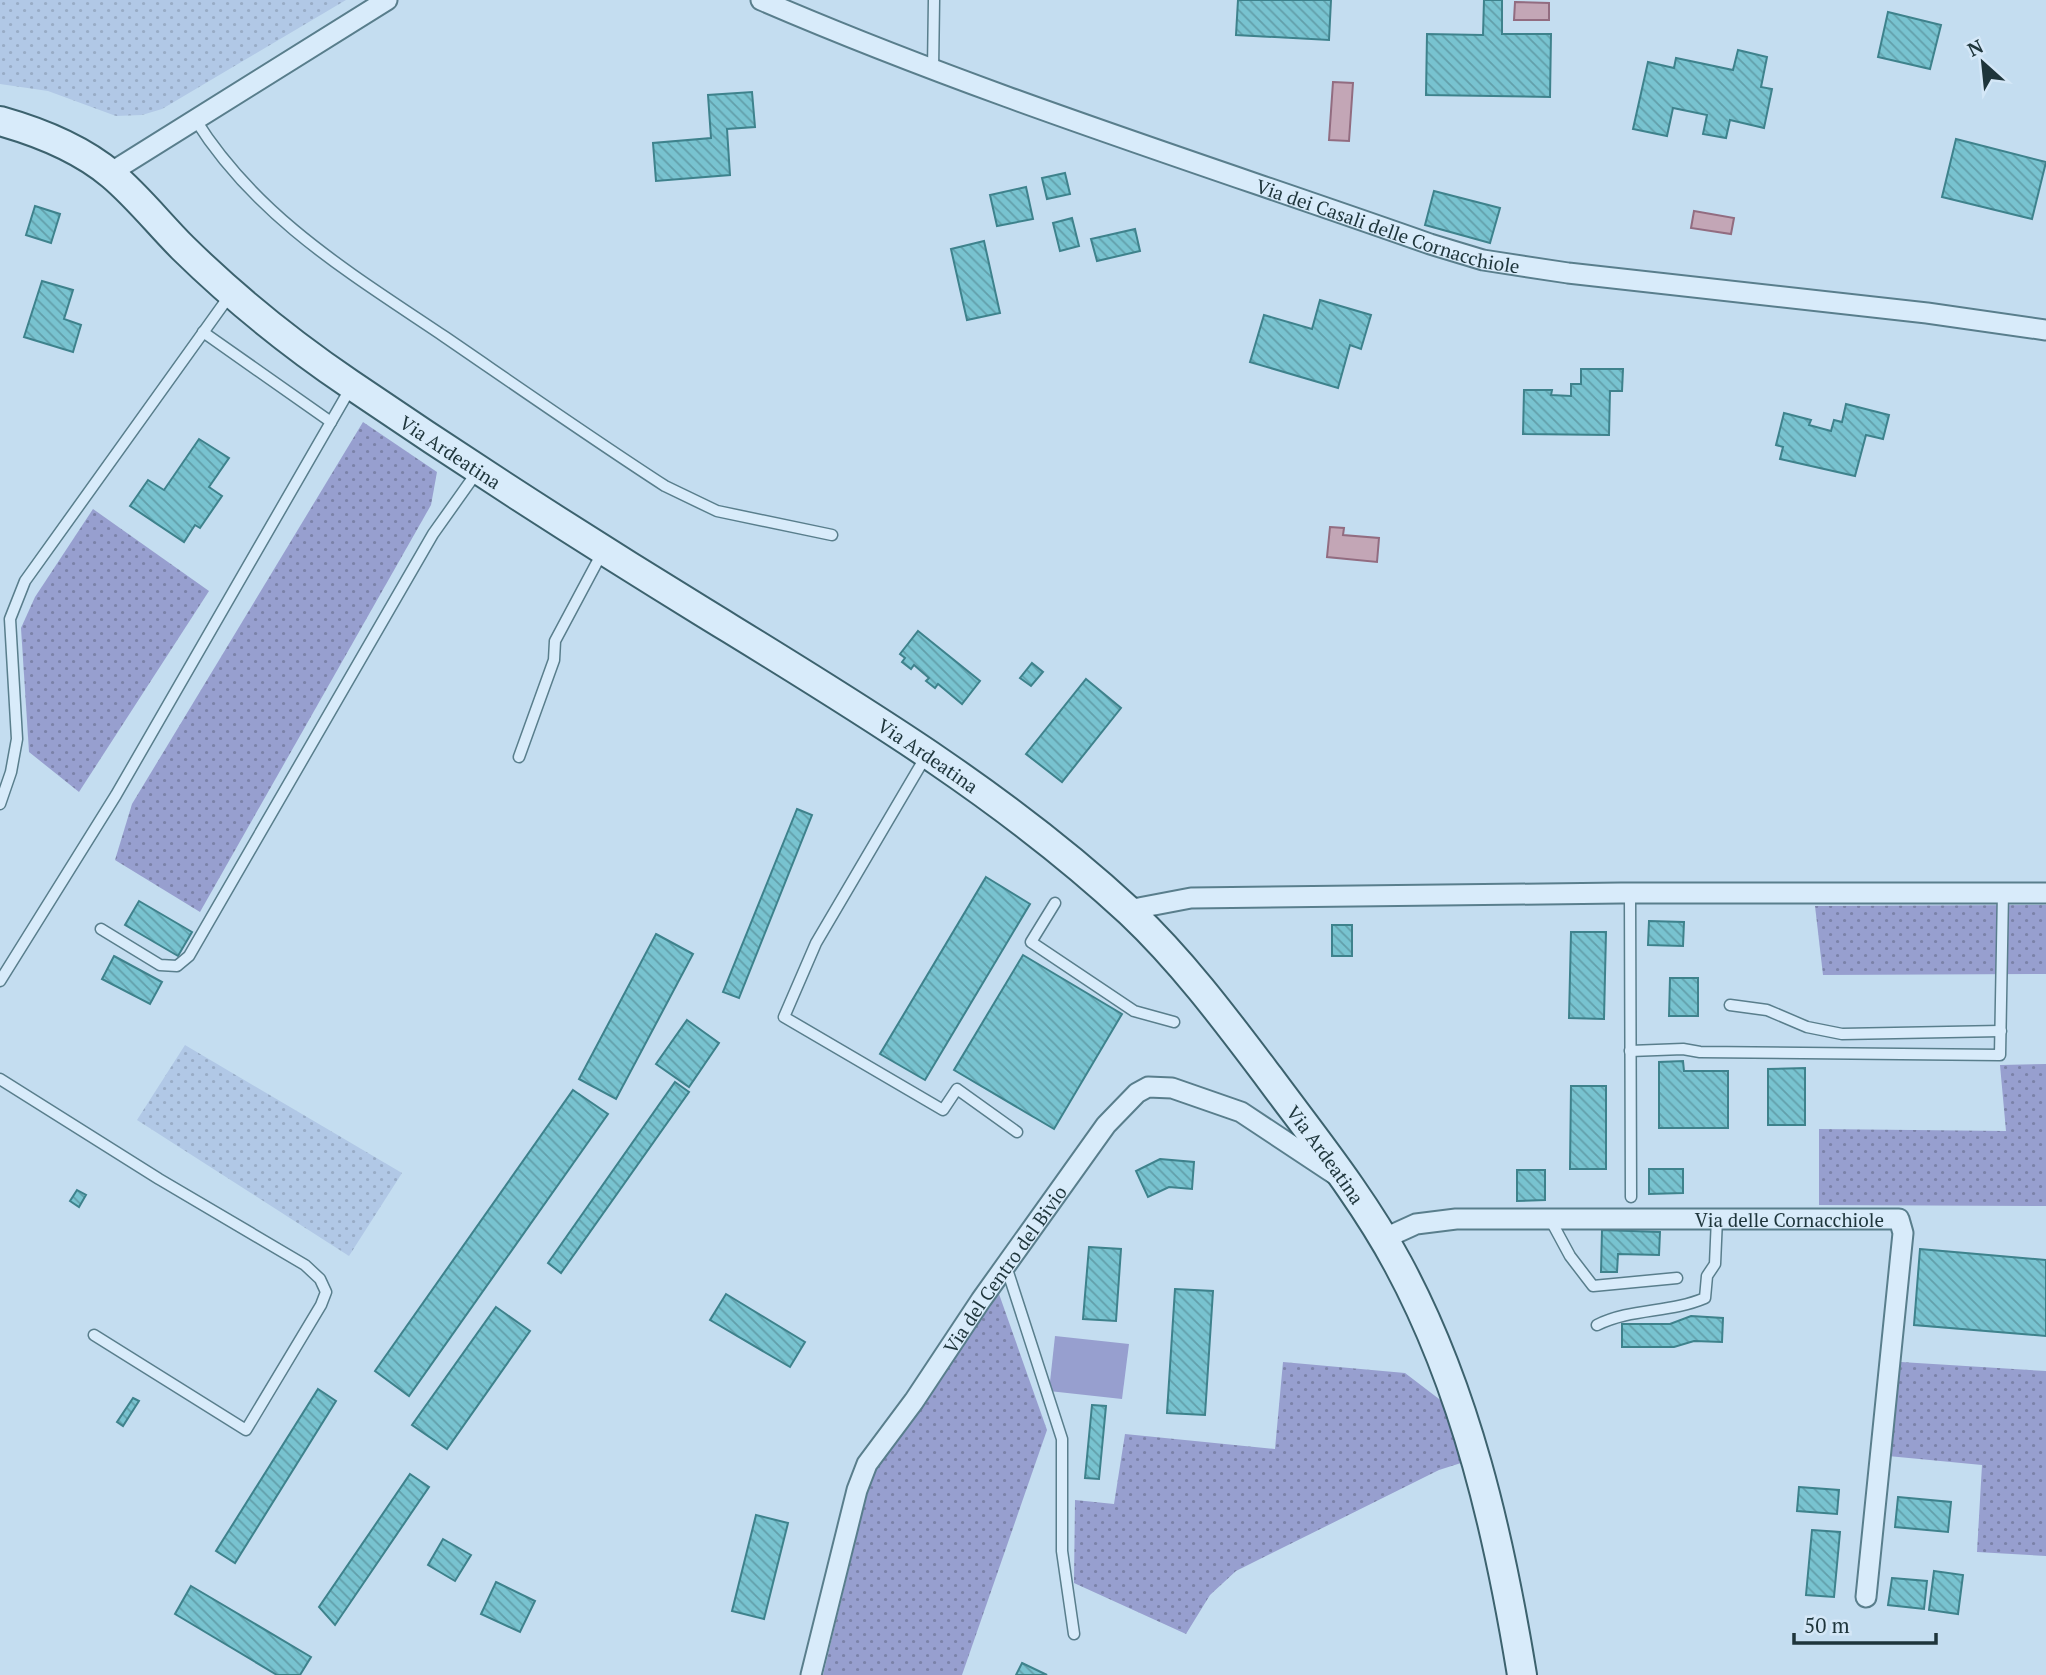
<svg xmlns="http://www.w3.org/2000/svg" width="2046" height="1675" viewBox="0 0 2046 1675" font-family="'PT Serif',serif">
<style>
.farmland{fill:url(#farmland-dots)}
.grass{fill:url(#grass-dots)}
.pitch{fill:#979fcf}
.water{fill:#c3a6b6;stroke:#926c80;stroke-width:2}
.building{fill:url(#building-back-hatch);stroke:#3e828c;stroke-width:2}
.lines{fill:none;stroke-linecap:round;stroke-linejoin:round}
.service-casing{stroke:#597e8c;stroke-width:13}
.minor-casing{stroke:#597e8c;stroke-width:23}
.secondary-casing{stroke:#3c626e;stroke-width:32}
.service{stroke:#d8ebfa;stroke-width:10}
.minor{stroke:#d8ebfa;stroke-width:19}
.secondary{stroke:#d8ebfa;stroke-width:28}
.labels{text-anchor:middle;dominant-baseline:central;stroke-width:6;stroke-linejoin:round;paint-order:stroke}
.street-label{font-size:19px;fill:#1e353b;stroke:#d4e7f7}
</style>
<defs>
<pattern id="farmland-dots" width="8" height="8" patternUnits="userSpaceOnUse" patternTransform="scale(1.75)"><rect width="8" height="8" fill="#b1c8e6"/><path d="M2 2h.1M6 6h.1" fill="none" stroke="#98acc6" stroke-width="1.8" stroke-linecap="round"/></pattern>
<pattern id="grass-dots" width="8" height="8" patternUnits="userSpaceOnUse" patternTransform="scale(1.75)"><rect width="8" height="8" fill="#979fcf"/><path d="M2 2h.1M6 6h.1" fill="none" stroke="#7b82a9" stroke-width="1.8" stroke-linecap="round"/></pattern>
<pattern id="building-back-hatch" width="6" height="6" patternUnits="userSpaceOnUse" patternTransform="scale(1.75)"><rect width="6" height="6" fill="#78c3d0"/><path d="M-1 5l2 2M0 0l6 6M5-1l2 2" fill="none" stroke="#629faa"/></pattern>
</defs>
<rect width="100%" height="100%" fill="#c4ddf0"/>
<g class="farmland">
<polygon points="0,0 346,0 162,109 142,115 116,116 48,91 0,84"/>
<polygon points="185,1045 402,1173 349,1256 137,1120"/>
</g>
<g class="grass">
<polygon points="363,422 437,472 431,505 200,912 115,860 132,804"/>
<polygon points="93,509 209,591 79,792 29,752 21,628 35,597"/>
<polygon points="2046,905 2046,974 1823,975 1815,906"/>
<polygon points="2046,1064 2046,1206 1819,1205 1819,1129 2006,1131 2000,1065"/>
<polygon points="999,1294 1047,1430 962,1675 823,1675 872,1473"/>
<polygon points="1283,1362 1405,1373 1443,1402 1461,1463 1439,1470 1236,1571 1210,1595 1186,1634 1074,1583 1075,1500 1114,1504 1125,1434 1275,1449"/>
<polygon points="1901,1362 2046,1371 2046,1556 1977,1552 1982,1465 1888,1456"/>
</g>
<polygon class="pitch" points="1055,1336 1129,1344 1122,1399 1049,1391"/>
<g class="water">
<polygon points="1515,2 1549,3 1549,20 1514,20"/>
<polygon points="1333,82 1353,83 1349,141 1329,140"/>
<polygon points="1694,211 1734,218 1731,234 1691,228"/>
<polygon points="1330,527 1344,528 1343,535 1379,538 1377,562 1327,557"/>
</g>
<g class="building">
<polygon points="1238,0 1331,0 1329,40 1236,35"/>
<polygon points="1484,0 1502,0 1502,34 1551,34 1550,97 1426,95 1427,34 1483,35"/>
<polygon points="1888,12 1941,25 1930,69 1878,57"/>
<polygon points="1738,50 1767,57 1761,87 1772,89 1764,128 1730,120 1726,138 1703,134 1707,115 1673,108 1667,136 1633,129 1648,62 1674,68 1676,58 1733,70"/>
<polygon points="752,92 755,127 727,129 730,175 656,181 653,143 711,138 708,95"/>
<polygon points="1956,139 2046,162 2032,219 1942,197"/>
<polygon points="1065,173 1070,194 1047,199 1042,178"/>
<polygon points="1026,187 1033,219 997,226 990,195"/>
<polygon points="1434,191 1500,208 1490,243 1425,225"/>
<polygon points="35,206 60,214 51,243 26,235"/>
<polygon points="1072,218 1079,246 1060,251 1053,223"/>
<polygon points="1135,229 1140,251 1097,261 1091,239"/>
<polygon points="984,241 1000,313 967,320 951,249"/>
<polygon points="42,281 73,290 64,319 81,325 73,352 24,337"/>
<polygon points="1320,300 1371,315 1361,349 1350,345 1338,388 1250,362 1264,315 1312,329"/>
<polygon points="1581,369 1623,369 1622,391 1610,391 1609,435 1523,434 1524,390 1552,390 1551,395 1571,396 1571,384 1581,384"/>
<polygon points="1846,404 1889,415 1883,439 1866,435 1855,476 1780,459 1783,447 1776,445 1784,413 1811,420 1809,425 1831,431 1834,420 1842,422"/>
<polygon points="199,439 229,458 209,487 222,496 200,528 195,525 184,542 130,506 148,480 164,490"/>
<polygon points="918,631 980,681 962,704 938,684 935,688 926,681 929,678 914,665 911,669 902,662 905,658 900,654"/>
<polygon points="1032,663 1043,672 1031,686 1020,678"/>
<polygon points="1086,679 1121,708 1062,782 1026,754"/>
<polygon points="797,809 812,815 739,998 723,992"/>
<polygon points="986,877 1030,904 925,1080 880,1054"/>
<polygon points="139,901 192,932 178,956 125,925"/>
<polygon points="1649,921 1684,922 1683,946 1648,945"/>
<rect x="1332" y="925" width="20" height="31"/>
<polygon points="1571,932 1606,932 1604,1019 1569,1018"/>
<polygon points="656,934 693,954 616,1099 579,1079"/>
<polygon points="1023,955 1122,1014 1054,1129 954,1070"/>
<polygon points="114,956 162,982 150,1004 102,979"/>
<polygon points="1670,978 1698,978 1698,1016 1669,1016"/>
<polygon points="687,1020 719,1043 689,1087 656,1064"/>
<polygon points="1683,1061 1684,1071 1728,1071 1728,1128 1659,1128 1659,1062"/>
<polygon points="1805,1068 1805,1125 1768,1125 1768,1069"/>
<polygon points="675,1082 689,1092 561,1273 548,1263"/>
<polygon points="1571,1086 1606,1086 1606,1169 1570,1169"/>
<polygon points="573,1090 608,1114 409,1396 375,1371"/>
<polygon points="1160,1159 1194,1162 1192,1189 1169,1187 1148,1197 1136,1171"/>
<polygon points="1649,1169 1683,1169 1683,1193 1649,1194"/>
<polygon points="1517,1170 1545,1170 1545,1200 1517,1201"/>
<polygon points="77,1190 86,1195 79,1207 70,1201"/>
<polygon points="1602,1230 1660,1232 1659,1255 1618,1254 1617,1272 1601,1272"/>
<polygon points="1089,1247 1121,1249 1116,1321 1083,1319"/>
<polygon points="1920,1249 2046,1260 2046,1336 1914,1325"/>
<polygon points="1175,1289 1213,1291 1205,1415 1167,1413"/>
<polygon points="726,1294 805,1342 790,1367 710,1320"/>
<polygon points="496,1307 530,1331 447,1449 412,1425"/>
<polygon points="1691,1316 1723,1318 1722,1342 1694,1341 1674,1347 1622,1347 1622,1324 1670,1324"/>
<polygon points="318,1389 336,1401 235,1563 216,1551"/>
<polygon points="133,1398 139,1401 123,1426 117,1422"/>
<polygon points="1092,1405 1106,1406 1099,1479 1085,1478"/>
<polygon points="410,1474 429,1487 335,1625 319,1607"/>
<polygon points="1799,1487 1839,1490 1837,1514 1797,1511"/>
<polygon points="1898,1497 1951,1502 1948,1532 1895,1527"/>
<polygon points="756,1515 788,1523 764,1619 732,1611"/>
<polygon points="1812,1530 1840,1532 1834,1597 1806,1595"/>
<polygon points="443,1539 471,1555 455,1581 428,1565"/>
<polygon points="1934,1571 1963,1575 1958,1614 1929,1610"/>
<polygon points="1892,1578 1927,1581 1924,1609 1888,1605"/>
<polygon points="496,1582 535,1601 520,1632 481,1614"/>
<polygon points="191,1586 311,1657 300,1675 277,1675 175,1614"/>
<polygon points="1022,1663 1047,1675 1016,1675"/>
</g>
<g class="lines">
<g class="service-casing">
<g id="service">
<polyline points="933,70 934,0"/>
<path d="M195 119C257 218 350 273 445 337 518 387 591 438 665 486L717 511 832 535"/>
<polyline points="203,332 331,422"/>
<polyline points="926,756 816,943 784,1017 943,1110 957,1089 1017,1132"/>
<polyline points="519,757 554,660 555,641 603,551"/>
<polyline points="0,804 11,772 17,739 10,619 25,581 230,295"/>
<polyline points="1630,893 1631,1197"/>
<polyline points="1055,903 1031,942 1134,1011 1174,1022"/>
<polyline points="101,929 160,965 177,966 189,956 433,534 477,472"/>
<polyline points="0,981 116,795 350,389"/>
<polyline points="1730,1005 1767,1010 1807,1027 1842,1034 2001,1031"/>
<polyline points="1630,1051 1683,1049 1700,1052 2000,1055 2003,892"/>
<polyline points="0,1079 159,1179 305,1265 320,1279 326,1292 321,1305 246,1430 94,1335"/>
<polyline points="1550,1219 1570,1256 1593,1286 1677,1278"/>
<polyline points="1006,1266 1062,1439 1062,1551 1074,1634"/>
<path d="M1597 1325C1631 1308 1670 1313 1705 1298L1707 1276 1715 1264 1717 1218"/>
</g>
</g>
<g class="minor-casing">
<g id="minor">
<path id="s1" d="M761 0C979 94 1206 165 1430 244L1483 260 1568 273 1927 313 2046 330"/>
<polyline points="110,173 387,0"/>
<polyline points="1128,910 1191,898 1621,893 2046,893"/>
<path id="s2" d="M1383 1239 1416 1224 1456 1219H1899L1903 1233 1866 1597"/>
<path id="s3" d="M811 1675 857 1490 867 1464 914 1401 981 1300 1106 1125 1137 1093 1148 1087 1172 1088 1241 1112 1336 1175"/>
</g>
</g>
<g class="secondary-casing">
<g id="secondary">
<path id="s4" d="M0 121C39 132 80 148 112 175 138 197 159 224 183 248 235 299 291 344 350 384 466 463 584 539 703 612 851 703 1002 793 1130 912 1182 961 1226 1020 1269 1077 1314 1138 1362 1197 1398 1264 1466 1390 1499 1534 1522 1675"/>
</g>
</g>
<use href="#service" class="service"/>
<use href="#minor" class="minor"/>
<use href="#secondary" class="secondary"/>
</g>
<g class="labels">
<g class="street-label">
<text stroke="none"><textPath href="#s1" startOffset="667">Via dei Casali delle Cornacchiole</textPath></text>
<text stroke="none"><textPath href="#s4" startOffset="564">Via Ardeatina</textPath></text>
<text stroke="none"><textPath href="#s4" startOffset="1130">Via Ardeatina</textPath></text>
<text stroke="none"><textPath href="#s4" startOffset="1698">Via Ardeatina</textPath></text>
<text stroke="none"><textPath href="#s2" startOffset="410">Via delle Cornacchiole</textPath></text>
<text stroke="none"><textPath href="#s3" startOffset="457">Via del Centro del Bivio</textPath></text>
</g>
</g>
<g transform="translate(1983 63) rotate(333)" stroke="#d4e7f7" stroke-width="5" paint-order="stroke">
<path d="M0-5L12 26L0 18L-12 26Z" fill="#1e353b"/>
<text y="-10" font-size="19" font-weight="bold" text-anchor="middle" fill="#1e353b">N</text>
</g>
<path d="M1794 1633v10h142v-10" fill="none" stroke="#1e353b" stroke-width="3.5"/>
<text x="1804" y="1633" font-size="21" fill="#1e353b" stroke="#d4e7f7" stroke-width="5" paint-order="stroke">50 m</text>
</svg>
